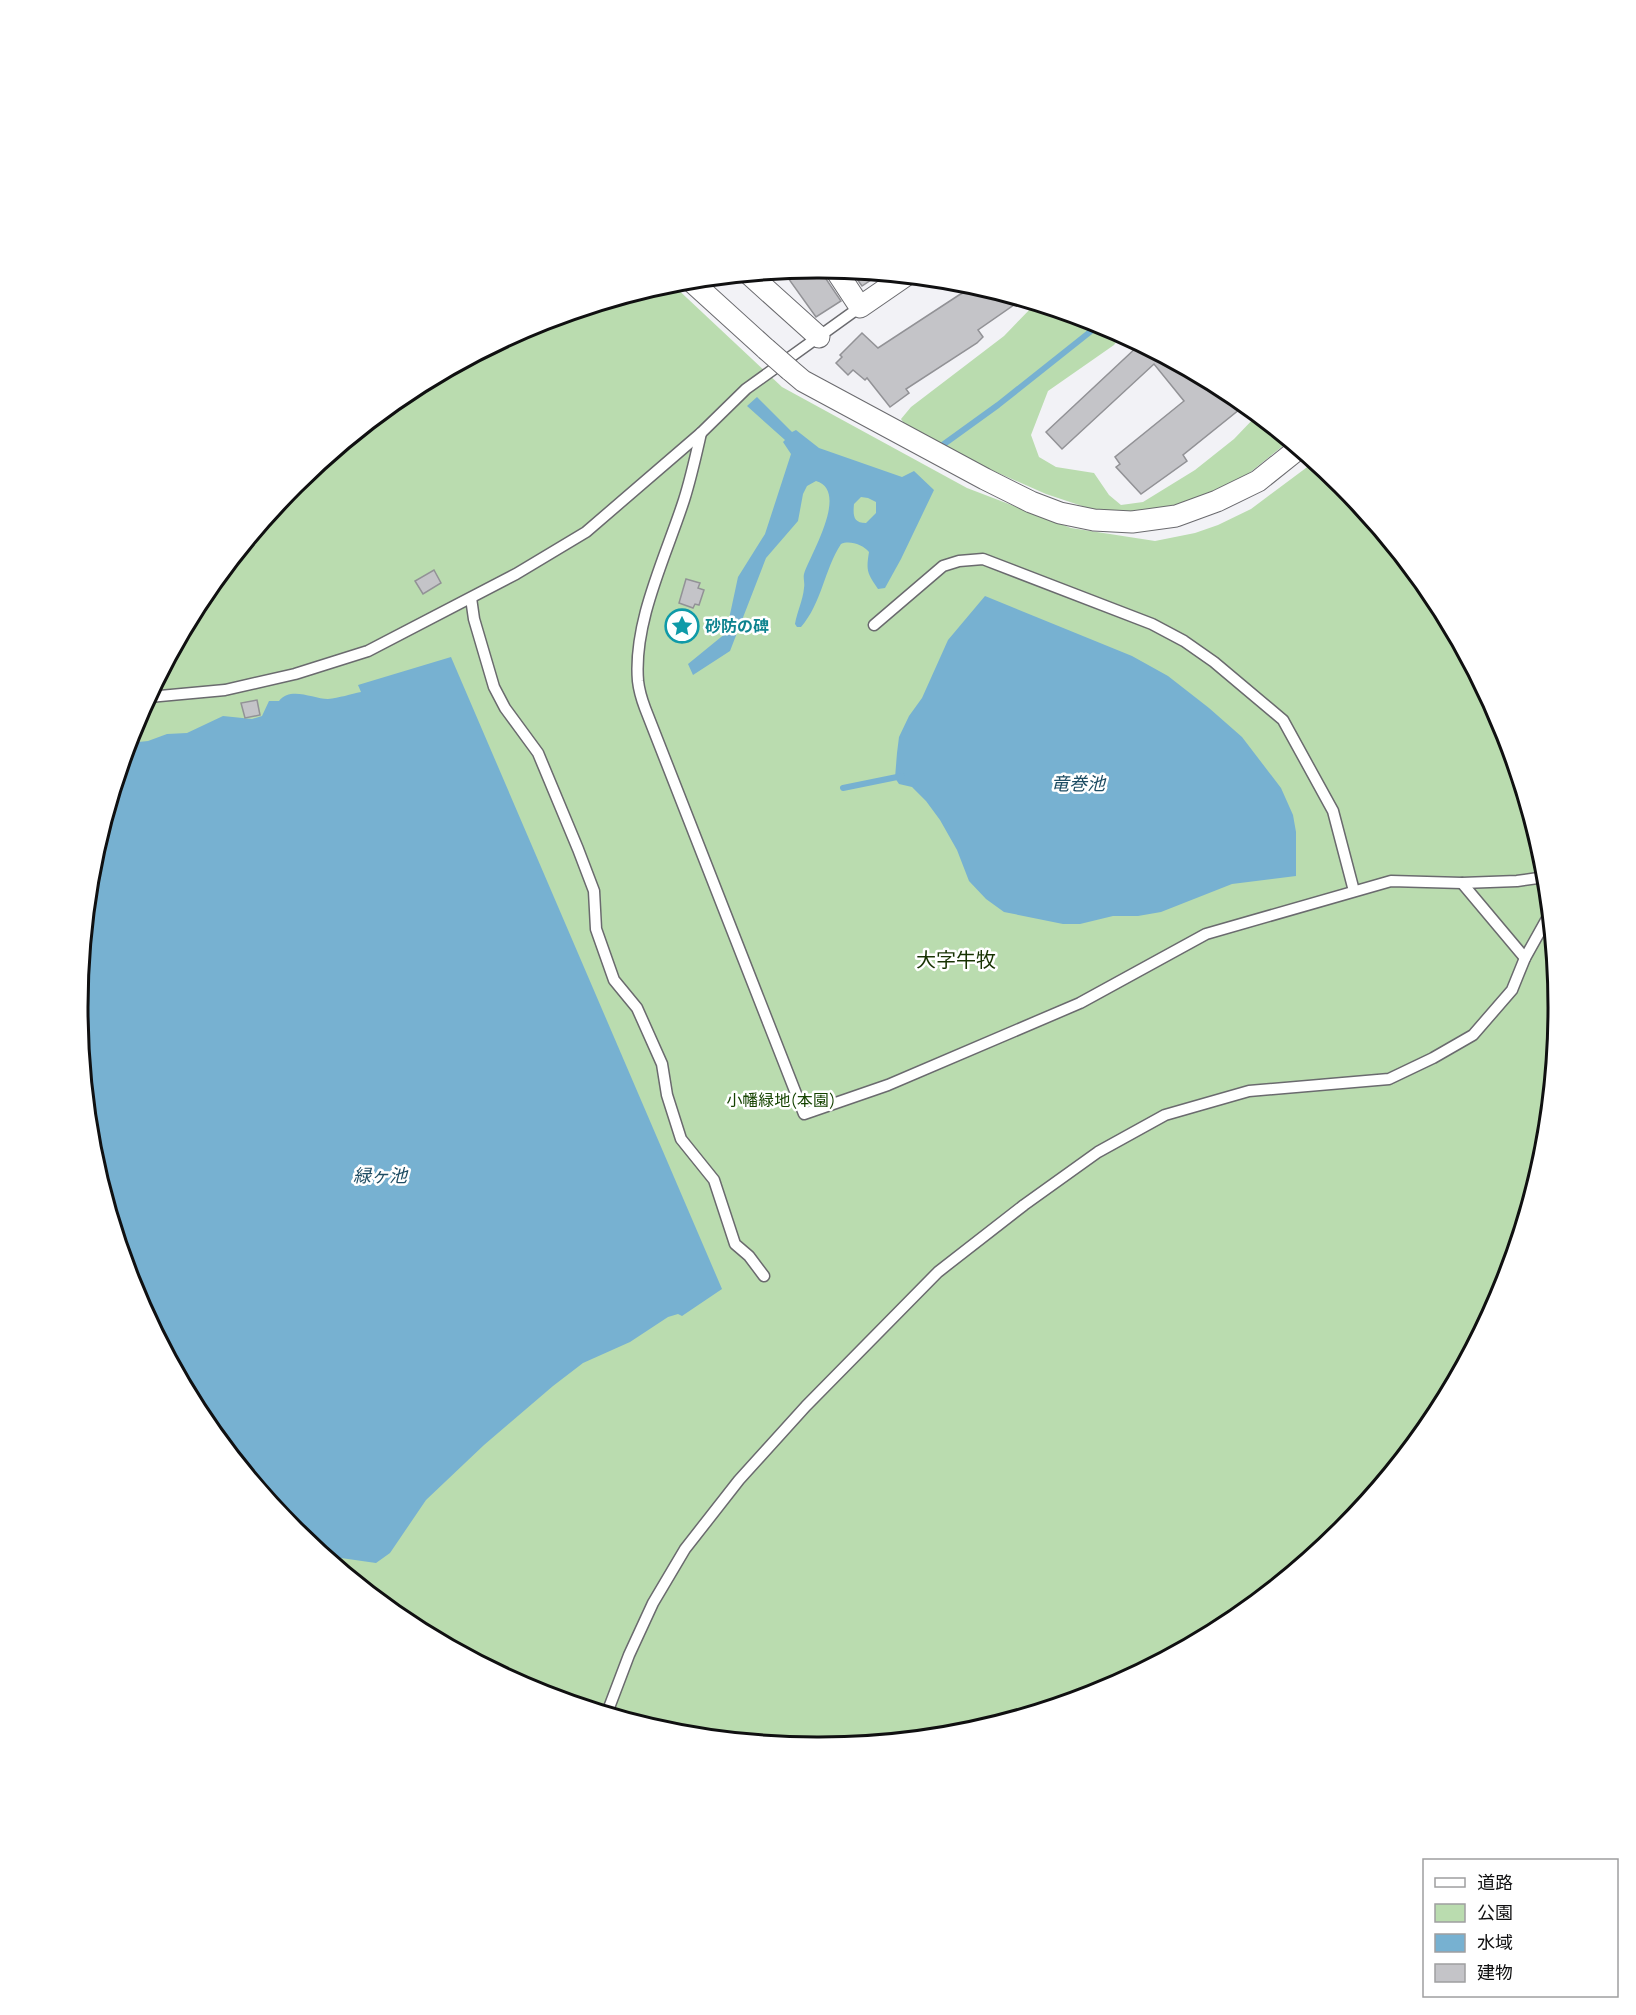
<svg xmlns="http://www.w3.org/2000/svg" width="1636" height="2015" viewBox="0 0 1636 2015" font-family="Manrope,'Noto Sans JP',sans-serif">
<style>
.green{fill:#badcaf}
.water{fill:#77b1d1;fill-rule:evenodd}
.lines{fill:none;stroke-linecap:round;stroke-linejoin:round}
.stream{stroke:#77b1d1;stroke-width:6}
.building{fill:#c4c4c8;stroke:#929296;stroke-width:1.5}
.lane-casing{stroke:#6a6a6e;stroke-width:13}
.street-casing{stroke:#6a6a6e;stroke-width:23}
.lane{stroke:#fff;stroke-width:10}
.street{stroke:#fff;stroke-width:21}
.street-bridge-casing{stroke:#6a6a6e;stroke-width:23;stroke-linecap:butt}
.street-bridge{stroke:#fff;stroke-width:21}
.labels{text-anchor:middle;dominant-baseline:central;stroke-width:5;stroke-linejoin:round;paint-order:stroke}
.culture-label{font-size:16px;font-weight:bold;fill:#0d838f;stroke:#fff;text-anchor:start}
.park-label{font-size:16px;fill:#154300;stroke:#fff}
.water-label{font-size:18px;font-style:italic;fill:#1d4c63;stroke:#fff}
.quarter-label{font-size:20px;fill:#173202;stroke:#fff}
.rim{fill:none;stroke:#101011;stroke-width:3}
</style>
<rect width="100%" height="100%" fill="#f2f2f6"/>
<g class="green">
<polygon points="671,283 782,387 967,488 1071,528 1155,541 1195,533 1218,525 1251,509 1314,462 1342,484 1433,597 1502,725 1544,863 1558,1008 1544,1152 1502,1291 1433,1419 1341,1531 1229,1623 1101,1691 962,1733 818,1747 673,1733 534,1691 407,1623 295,1531 203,1418 134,1290 92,1152 78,1007 92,863 134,724 203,596 295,484 407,392 535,324"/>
<polygon points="1035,304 1101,324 1121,335 1114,345 1048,391 1031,435 1039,457 1056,467 1094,473 1109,495 1121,505 1143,502 1195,470 1234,439 1257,415 1289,441 1248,474 1189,503 1153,511 1114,511 1091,509 1046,494 978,464 906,426 901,419 911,407 1004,336"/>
</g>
<g class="water">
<path d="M757 397 792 432 796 430 819 448 902 477 914 471 934 490 901 559 885 588 878 589C867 573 866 571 869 552 863 545 850 540 841 544 824 570 822 603 801 627H797L795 624C797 612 803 600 804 588 805 583 803 578 804 574 810 555 850 491 816 481L807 486 803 494 798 521 766 558 730 651 693 675 688 664 726 633 738 577 765 534 791 454 783 442 785 440 747 406ZM861 497 868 498 876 502V513L866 523C853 523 853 515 854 504Z"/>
<polygon points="985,596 1132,656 1168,676 1209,708 1242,737 1281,788 1293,815 1296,832 1296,876 1232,884 1161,912 1138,916 1113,916 1080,924 1063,924 1004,912 986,899 969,881 957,850 940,820 926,801 912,787 899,784 895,778 897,753 899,737 909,716 922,698 948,640"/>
<path d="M451 657 722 1289 682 1316 678 1314 668 1317 630 1342 583 1363 553 1386 484 1445 426 1500 390 1553 376 1563 341 1558 330 1559 294 1531 203 1418 134 1290 92 1152 79 1020 78 1007 84 942 88 938 92 919 89 899 92 863 129 743 148 741 167 734 187 733 223 716 252 719 262 716 269 701H279C291 686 313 699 328 699 339 698 351 694 361 692L358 685Z"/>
</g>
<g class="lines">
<g class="stream">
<polyline points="944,444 998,405 1100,324"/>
<polyline points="843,788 902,776"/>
</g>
</g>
<g class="building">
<polygon points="818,268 823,268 824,276 841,301 816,317 783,271"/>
<polygon points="851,271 880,274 862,286"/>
<polygon points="976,286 1021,300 978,330 983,337 977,343 906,389 909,393 890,407 867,378 865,380 853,370 848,375 836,363 842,357 840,355 862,333 878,348 959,295"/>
<polygon points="1138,344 1229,392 1245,405 1183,455 1187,461 1141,494 1116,467 1120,464 1115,457 1184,401 1154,364 1062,449 1046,432 1139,345"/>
<polygon points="434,570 441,583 423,594 415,581"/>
<polygon points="686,579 700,583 698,588 704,590 699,605 695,604 693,608 679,603"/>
<polygon points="257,700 260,715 245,718 241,703"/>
</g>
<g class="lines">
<g class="lane-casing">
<g id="lane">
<path d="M701 433C696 455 691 478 684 500 666 556 633 622 638 681 639 690 642 700 645 708L804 1114 888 1085 1080 1003 1206 934 1391 881 1462 883 1517 881 1545 877"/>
<polyline points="471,598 474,619 494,687 505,708 538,753 578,849 594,891 596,929 614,980 637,1008 662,1064 667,1095 681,1139 714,1180 735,1244 749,1256 764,1276"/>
<polyline points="874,625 943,566 959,561 983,559 1152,624 1184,641 1214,662 1283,720 1333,811 1354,891"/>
<polyline points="149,697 225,690 295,674 368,651 516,574 586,532 701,433 746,389 860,307"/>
<polyline points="1462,883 1525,958"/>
<polyline points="607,1713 629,1655 653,1603 685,1549 739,1480 806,1406 938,1272 1024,1205 1098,1152 1165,1115 1249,1091 1389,1079 1433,1058 1473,1035 1512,990 1525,958 1549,915"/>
</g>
</g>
<g class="street-casing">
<g id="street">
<polyline points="835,269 860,307 905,276"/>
<polyline points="749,274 819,337"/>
<polyline points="690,280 766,349"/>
<polyline points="790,370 803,381 985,479 1031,502 1060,513 1094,520 1132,522 1176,516 1217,501 1258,481 1298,449"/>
</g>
</g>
<use href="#lane" class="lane"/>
<use href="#street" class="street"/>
<g class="street-bridge-casing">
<polyline id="street-bridge" points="766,349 790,370"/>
</g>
<use href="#street-bridge" class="street-bridge"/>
</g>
<defs>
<g id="sight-ring" transform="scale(1.725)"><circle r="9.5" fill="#fff" stroke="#0f9aa8" stroke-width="1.5"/><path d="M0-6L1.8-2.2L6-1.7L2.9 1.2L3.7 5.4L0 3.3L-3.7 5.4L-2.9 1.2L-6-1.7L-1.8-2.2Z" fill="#0f9aa8"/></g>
</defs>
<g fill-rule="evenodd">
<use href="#sight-ring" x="682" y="626"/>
</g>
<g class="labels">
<g class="culture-label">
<text x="705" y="626">砂防の碑</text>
</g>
<g class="park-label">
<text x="781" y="1100">小幡緑地(本園)</text>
</g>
<g class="water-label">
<text x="1078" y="783">竜巻池</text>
<text x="380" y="1175">緑ヶ池</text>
</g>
<g class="quarter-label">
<text x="956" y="959">大字牛牧</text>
</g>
</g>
<path d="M0 0H1636V2015H0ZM817 278H819A729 729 0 0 1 1548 1007V1008A729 729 0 0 1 819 1737H817A729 729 0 0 1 88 1008V1007A729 729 0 0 1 817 278Z" fill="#fff" fill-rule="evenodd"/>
<path class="rim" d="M817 278H819A729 729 0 0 1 1548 1007V1008A729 729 0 0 1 819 1737H817A729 729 0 0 1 88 1008V1007A729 729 0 0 1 817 278Z"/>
<rect x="1423" y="1859" width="195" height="138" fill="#ffffff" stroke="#9f9fa0" stroke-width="1.5"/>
<rect x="1435" y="1878" width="30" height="9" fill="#ffffff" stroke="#9f9fa0" stroke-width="1.5"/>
<text x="1477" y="1889" font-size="18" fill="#101011">道路</text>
<rect x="1435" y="1904" width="30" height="18" fill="#badcaf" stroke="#9f9fa0" stroke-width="1.5"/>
<text x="1477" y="1919" font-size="18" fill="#101011">公園</text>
<rect x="1435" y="1934" width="30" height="18" fill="#77b1d1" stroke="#9f9fa0" stroke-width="1.5"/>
<text x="1477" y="1949" font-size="18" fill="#101011">水域</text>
<rect x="1435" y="1964" width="30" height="18" fill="#c4c4c8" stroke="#9f9fa0" stroke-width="1.5"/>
<text x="1477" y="1979" font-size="18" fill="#101011">建物</text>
</svg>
